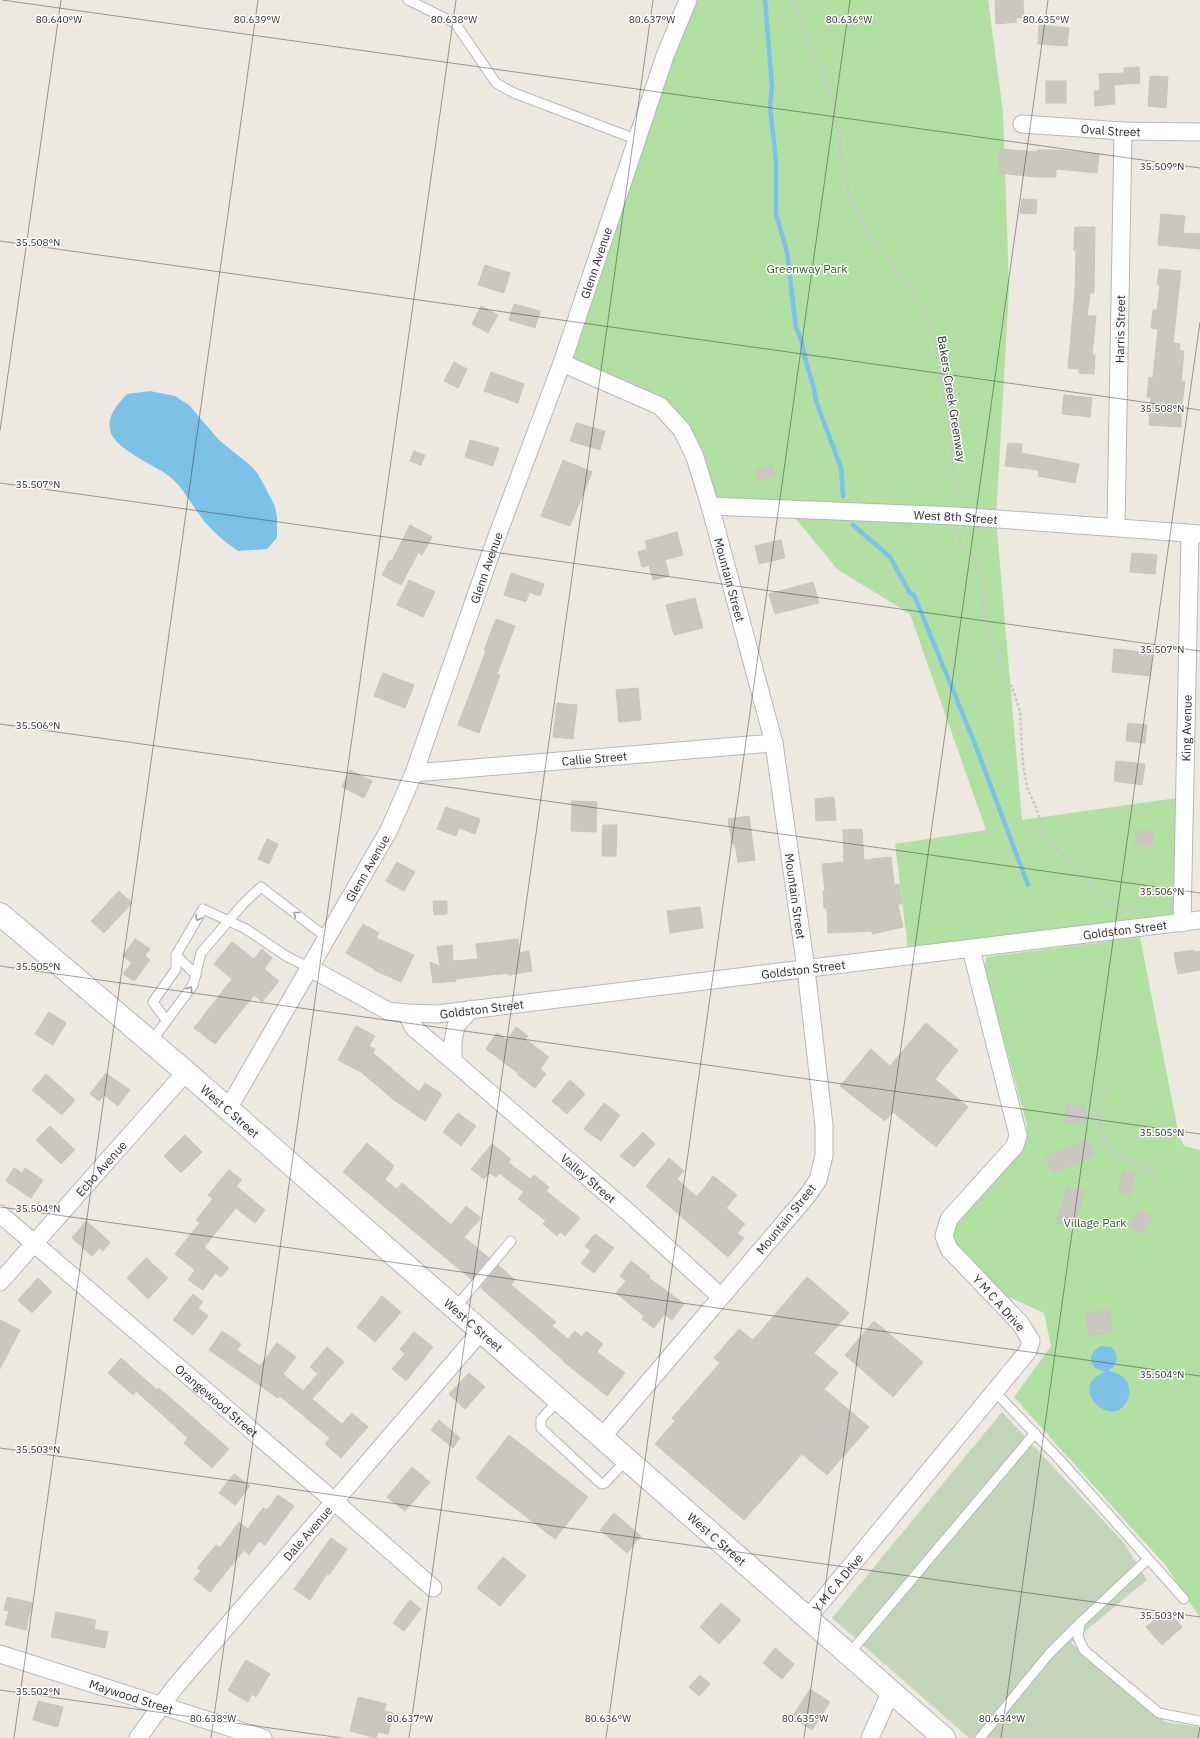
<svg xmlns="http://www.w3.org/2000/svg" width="1200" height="1738" viewBox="0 0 1200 1738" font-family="'IBM Plex Sans',sans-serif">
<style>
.green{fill:#b2dfa2}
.cemetery{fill:#c5d5b9}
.water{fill:#7dc2e6}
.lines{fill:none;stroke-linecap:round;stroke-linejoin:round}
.stream{stroke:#7dc2e6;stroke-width:4.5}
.building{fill:#c9c7bf;stroke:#c9c5ba}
.lane-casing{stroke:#b4b6bf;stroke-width:11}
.street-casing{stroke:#b4b6bf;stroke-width:19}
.secondary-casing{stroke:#b4b6bf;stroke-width:24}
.path{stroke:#c8c8c8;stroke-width:2.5;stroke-dasharray:3 2;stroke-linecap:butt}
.lane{stroke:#fff;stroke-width:9}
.street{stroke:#fff;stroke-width:17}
.secondary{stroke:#fff;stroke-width:22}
.oneway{stroke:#a0a0a0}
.ticks{fill:none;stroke:#2d2d2d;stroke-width:1;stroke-opacity:0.45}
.labels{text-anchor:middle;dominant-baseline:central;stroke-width:3;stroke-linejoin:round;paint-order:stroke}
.street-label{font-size:12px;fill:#2d2d2d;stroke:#fff}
.park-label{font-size:12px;fill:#2a6621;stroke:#fff}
.ticks-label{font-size:10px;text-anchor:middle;fill:#2d2d2d;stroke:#fff;stroke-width:3;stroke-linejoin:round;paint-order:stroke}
</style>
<rect width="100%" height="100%" fill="#ede9e1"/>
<g class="green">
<polygon points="688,0 988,0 1003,112 1009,288 996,519 1022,820 1184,797 1182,923 909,957 895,844 986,830 910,614 837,569 788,509 710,506 692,449 660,406 562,363"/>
<polygon points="1140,937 1179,1136 1184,1146 1200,1150 1200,1618 1167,1567 1014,1397 1051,1346 1044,1313 1000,1293 955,1245 952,1232 964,1211 1022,1147 1026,1138 1027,1125 988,982 985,966 986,957"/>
</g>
<polygon class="cemetery" points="1002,1412 1124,1543 1147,1580 1071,1643 1165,1722 1200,1727 1200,1738 969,1738 832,1618"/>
<g class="water">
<path d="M150 391 175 396 189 405 219 440 251 466 258 474 275 506 277 517V538L267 549 238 551C225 542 214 533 204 521 192 506 184 488 169 476 153 464 114 449 110 430 107 415 118 404 127 394Z"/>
<path d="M1102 1346 1111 1347C1120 1355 1118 1366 1108 1371 1122 1372 1134 1384 1128 1399 1113 1434 1065 1386 1105 1372L1095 1368C1088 1359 1091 1350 1102 1346Z"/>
</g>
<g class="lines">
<g class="stream">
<path d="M765 0 772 86 770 107 776 161V214L787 252 796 328C802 337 803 350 806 361 809 374 815 387 816 401L841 468 843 496"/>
<polyline points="853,525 890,557 910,593 914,595 975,744 1028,885"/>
</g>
</g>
<g class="building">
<polygon points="995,0 1023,0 1024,17 1016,18 1017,22 996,24"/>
<polygon points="1039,25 1069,28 1067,46 1038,44"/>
<polygon points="1139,67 1140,83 1114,85 1115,104 1095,106 1094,91 1100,91 1099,74 1124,73 1124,68"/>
<polygon points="1150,76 1168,77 1166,108 1148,106"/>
<rect x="1046" y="81" width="20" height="22"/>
<polygon points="1000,149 1037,152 1037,150 1056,150 1099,154 1097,173 1056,169 1056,177 1037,177 998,173"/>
<polygon points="1022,199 1037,200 1036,214 1020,213"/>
<polygon points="1161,214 1185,216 1183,233 1200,234 1200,249 1158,245"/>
<polygon points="1075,227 1095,227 1094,293 1090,293 1087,316 1096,316 1092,355 1095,355 1094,374 1079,373 1079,369 1068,368 1075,292 1076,250 1074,250"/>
<polygon points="485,265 510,273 504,293 478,285"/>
<polygon points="1159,269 1181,271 1173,343 1180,344 1179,350 1184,351 1181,381 1185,382 1181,412 1181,427 1149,425 1151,397 1147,397 1149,377 1153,378 1158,329 1151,328 1153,310 1157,310 1160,285 1157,285"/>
<polygon points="514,304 540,311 535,328 509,320"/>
<polygon points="481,306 498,315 488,333 472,324"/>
<polygon points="454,362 467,369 458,388 444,381"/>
<polygon points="491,372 524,384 518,403 484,391"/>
<polygon points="1064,395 1092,398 1090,417 1062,414"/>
<polygon points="576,423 605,431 600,450 570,441"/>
<polygon points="470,440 499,448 493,466 465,457"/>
<polygon points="1008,443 1022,444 1021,453 1079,464 1075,483 1038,476 1039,470 1005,466"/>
<polygon points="414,451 425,455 421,465 410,461"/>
<polygon points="563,460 592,472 570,526 541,516"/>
<polygon points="773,465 775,476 757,480 755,469"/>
<polygon points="410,525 432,537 422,555 418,553 401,585 382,575 390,560 392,561"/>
<polygon points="677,532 683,555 665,560 669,576 653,580 649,565 642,567 638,552 647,549 645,541"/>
<polygon points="781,540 785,558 759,564 755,546"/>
<polygon points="1132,553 1157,555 1155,574 1130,572"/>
<polygon points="511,573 544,584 540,596 529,592 526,602 504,595"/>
<polygon points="409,580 435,592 423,617 397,605"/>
<polygon points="813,582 819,603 775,614 769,594"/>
<polygon points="695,598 703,628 674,635 666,605"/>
<polygon points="496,619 515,626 497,674 500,675 479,733 458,725 486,651 484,650"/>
<polygon points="1114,649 1152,653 1150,676 1112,672"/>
<polygon points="383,673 414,685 405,708 374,696"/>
<polygon points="638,688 641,720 619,722 616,690"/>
<polygon points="557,703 577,705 573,739 553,737"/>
<polygon points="1128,723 1147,725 1145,743 1126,741"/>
<polygon points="1116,761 1145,764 1142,785 1114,781"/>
<polygon points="350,770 372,781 364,798 342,787"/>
<polygon points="834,797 836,820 816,821 815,799"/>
<polygon points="572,801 597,802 596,832 571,831"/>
<polygon points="446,807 480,819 475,834 459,828 456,836 437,829"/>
<polygon points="749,816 755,860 738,862 735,844 732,844 728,819"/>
<polygon points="603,825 617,825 616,856 602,856"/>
<polygon points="862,829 864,860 891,857 894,885 899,884 902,904 898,904 903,927 872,934 872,931 828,933 827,908 824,908 823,891 825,891 822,864 844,862 843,830"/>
<polygon points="1136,830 1153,832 1152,846 1135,844"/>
<polygon points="267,839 278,844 269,864 258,859"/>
<polygon points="397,862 415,872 404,891 386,881"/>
<polygon points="119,891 132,903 104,933 91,921"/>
<polygon points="433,901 447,901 447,914 434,915"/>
<polygon points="700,907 703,928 670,933 667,911"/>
<polygon points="363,924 379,933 376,938 414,955 401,982 374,970 374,969 346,953"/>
<polygon points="135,939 150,949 145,956 150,960 134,981 123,974 132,963 123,956"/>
<polygon points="518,939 520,953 529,951 532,971 509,975 509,973 455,979 456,981 433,983 430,962 440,966 437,947 452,945 453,961 478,959 476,944"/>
<polygon points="232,942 254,959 262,949 272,958 264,969 279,981 262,1002 254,995 215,1044 194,1028 232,979 214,964"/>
<polygon points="1194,950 1194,952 1200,951 1200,970 1178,974 1174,953"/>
<polygon points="49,1012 66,1023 53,1045 35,1034"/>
<polygon points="926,1023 958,1050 935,1079 968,1107 936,1147 893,1112 885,1121 840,1086 871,1049 890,1066"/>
<polygon points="356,1026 375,1036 369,1046 375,1049 373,1053 419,1092 425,1083 442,1094 425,1121 394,1100 361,1072 338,1060"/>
<polygon points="516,1027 528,1036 525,1039 549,1057 540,1069 546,1074 535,1088 517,1074 518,1073 486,1049 497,1033 507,1040"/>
<polygon points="106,1073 130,1090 118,1106 104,1095 99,1101 90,1094"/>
<polygon points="46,1074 75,1100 62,1115 32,1090"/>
<polygon points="570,1080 585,1094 567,1114 552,1101"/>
<polygon points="604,1103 620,1115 601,1141 584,1129"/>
<polygon points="1066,1105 1086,1106 1085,1124 1065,1123"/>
<polygon points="458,1113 476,1126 461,1146 443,1132"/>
<polygon points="50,1126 75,1150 61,1164 36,1140"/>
<polygon points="643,1132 655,1144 634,1167 620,1156"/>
<polygon points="185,1135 202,1152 181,1173 164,1156"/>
<polygon points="1088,1140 1094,1156 1052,1172 1045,1156"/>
<polygon points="367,1143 394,1166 385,1180 397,1189 402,1183 451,1225 466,1206 481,1218 464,1237 489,1258 471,1279 343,1172"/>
<polygon points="492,1144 511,1159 508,1162 530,1179 534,1175 549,1187 546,1191 580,1218 565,1236 560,1232 557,1236 543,1224 546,1221 518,1199 524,1192 499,1173 496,1177 490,1173 484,1179 471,1169"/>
<polygon points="669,1158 684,1171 677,1179 697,1197 713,1176 737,1195 726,1208 745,1224 737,1233 744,1238 728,1257 646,1186"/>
<polygon points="14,1168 22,1173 25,1168 43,1180 31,1198 6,1181"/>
<polygon points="229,1170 242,1180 236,1186 265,1210 255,1223 236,1208 204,1247 229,1268 221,1277 215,1273 203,1290 188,1280 195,1270 175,1254 200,1223 196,1220 213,1199 208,1195"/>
<polygon points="1123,1171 1135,1174 1130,1195 1118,1192"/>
<polygon points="1067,1186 1084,1191 1074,1228 1057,1223"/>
<polygon points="1140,1209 1153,1217 1142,1234 1129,1226"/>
<polygon points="86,1221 110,1242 103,1251 99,1248 92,1256 72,1238"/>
<polygon points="595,1234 614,1248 594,1273 581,1263 591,1251 585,1246"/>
<polygon points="146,1258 168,1278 148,1299 127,1278"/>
<polygon points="631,1261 650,1276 649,1278 684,1304 672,1320 664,1314 654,1328 642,1319 644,1316 616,1293 626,1281 620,1276"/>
<polygon points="498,1265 515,1280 511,1285 556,1322 552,1326 568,1339 575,1331 582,1337 586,1331 603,1344 597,1352 625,1373 607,1396 564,1362 564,1361 481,1288 481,1287"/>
<polygon points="807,1277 849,1313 814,1353 838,1373 824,1389 869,1427 827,1475 802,1454 744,1520 655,1444 675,1421 672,1418 720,1363 714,1358 739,1329 753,1340"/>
<polygon points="38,1278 52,1292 32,1313 18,1300"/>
<polygon points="193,1294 203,1302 198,1308 208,1316 193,1335 173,1320"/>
<polygon points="382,1296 401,1312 375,1342 357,1327"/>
<polygon points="1109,1309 1112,1332 1089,1336 1085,1313"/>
<polygon points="0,1320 20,1330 0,1369"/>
<polygon points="874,1321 923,1362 893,1397 845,1355"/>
<polygon points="222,1331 241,1344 237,1350 260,1366 277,1343 296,1357 283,1374 303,1391 318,1374 310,1367 327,1347 344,1362 312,1399 342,1424 352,1413 368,1427 341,1458 325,1444 330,1438 280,1396 278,1398 209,1350"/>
<polygon points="414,1332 433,1347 406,1381 392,1369 405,1354 400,1349"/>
<polygon points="121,1358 157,1390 159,1388 229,1449 212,1468 184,1443 188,1438 136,1391 133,1395 108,1373"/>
<polygon points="469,1373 485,1387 465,1409 449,1394"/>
<polygon points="439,1420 460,1438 453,1448 431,1430"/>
<polygon points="509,1435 588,1497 555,1539 476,1478"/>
<polygon points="412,1467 430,1482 405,1511 387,1497"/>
<polygon points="234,1474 250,1486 235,1505 219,1493"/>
<polygon points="278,1495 294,1506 265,1545 259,1541 249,1555 244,1550 210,1592 194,1579 201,1571 197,1568 216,1545 220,1548 239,1522 248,1529 263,1508 267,1510"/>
<polygon points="614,1513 641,1536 627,1553 600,1530"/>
<polygon points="331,1538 347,1549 329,1575 327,1574 310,1600 294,1589"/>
<polygon points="503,1557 526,1576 500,1606 477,1588"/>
<polygon points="7,1597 32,1603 26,1630 5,1625 9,1611 4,1610"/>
<polygon points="410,1600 421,1609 404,1631 393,1623"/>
<polygon points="721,1603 741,1620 719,1644 700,1627"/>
<polygon points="1167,1610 1182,1627 1162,1645 1146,1627"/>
<polygon points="56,1612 96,1620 94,1629 108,1632 105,1648 51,1637"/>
<polygon points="775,1648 794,1664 782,1679 763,1663"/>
<polygon points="246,1660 270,1674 256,1697 252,1694 248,1702 228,1690"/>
<polygon points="700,1675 710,1684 699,1696 689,1687"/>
<polygon points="810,1689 830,1702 812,1730 792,1717"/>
<polygon points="358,1697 386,1704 384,1711 393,1713 388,1734 378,1732 376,1738 350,1731"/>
<polygon points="38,1701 63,1707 58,1727 33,1720"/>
</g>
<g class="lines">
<g class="lane-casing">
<g id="lane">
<polyline points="408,0 455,23 496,83 514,93 638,140"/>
<polyline points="176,955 196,975"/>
<polyline points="166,1020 153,1002 176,969 176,955 203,909 246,929 286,956 310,968"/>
<polyline points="151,1042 193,985 201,953 243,904 261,887 327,938"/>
<polyline points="455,1308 511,1241"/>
<polyline points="995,1392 1060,1460 1184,1599"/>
<polyline points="559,1400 541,1419 541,1428 598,1481 602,1484 605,1483 627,1459"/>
<polyline points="1147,1560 1080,1623 1078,1637 1084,1650 1159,1713 1200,1721"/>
<polyline points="849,1654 1035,1433"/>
<polyline points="980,1738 1049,1654 1080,1623"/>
</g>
</g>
<g class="street-casing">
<g id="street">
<path id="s1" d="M1022 124 1123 131 1200 132"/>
<path id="s2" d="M562 363 660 406 682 430 695 457 710 506 774 743 806 969 824 1125V1156L818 1180 807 1196 602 1437"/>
<path id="s3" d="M710 506 957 516 1200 534"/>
<path id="s4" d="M1116 527 1123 131"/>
<path id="s5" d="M414 773 774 743"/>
<path id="s6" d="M1182 923 1190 534"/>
<polyline points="310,968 388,1011 406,1013 414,1028 453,1061"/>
<path id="s7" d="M471 1009 456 1026 453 1042V1061L628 1212 721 1297"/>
<path id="s8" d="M406 1013 437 1014 1200 920"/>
<path id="s9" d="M228 1109 389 830 414 773 493 547 562 363 665 56 688 0"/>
<path id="s10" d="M0 1214 335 1502 433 1588"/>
<path id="s11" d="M0 1282 186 1072"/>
<path id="s12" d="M808 1618 1028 1351 1031 1341 1020 1323 949 1249 944 1236 949 1219 1015 1146 1018 1135 971 949"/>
<path id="s13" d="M0 1654 263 1738"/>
<path id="s14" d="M138 1738 174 1688 481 1331"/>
<polyline points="870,1738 891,1691"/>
</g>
</g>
<g class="secondary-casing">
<g id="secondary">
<path id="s15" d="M0 914 186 1072 944 1738"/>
</g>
</g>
<g class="path">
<polyline points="793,0 834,102 844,173 849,193 856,208 869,234 918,300 931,323 950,426 956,502"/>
<polyline points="958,531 960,541 972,556 978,567 981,578 982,604 984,621 1015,695 1020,713 1023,764 1027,787 1037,810 1044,833 1069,863 1097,893 1104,899 1117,905 1148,910"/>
<path d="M1111 1083C1106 1091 1100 1102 1099 1112 1097 1129 1109 1151 1125 1159 1141 1167 1145 1165 1158 1181"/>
<polyline points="1086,1116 1099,1116"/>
<polyline points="1091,1148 1107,1141"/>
</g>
<use href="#lane" class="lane"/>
<use href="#street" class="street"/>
<use href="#secondary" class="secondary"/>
</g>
<defs><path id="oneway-chevron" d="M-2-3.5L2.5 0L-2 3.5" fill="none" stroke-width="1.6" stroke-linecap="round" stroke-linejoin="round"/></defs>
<g class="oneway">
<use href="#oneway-chevron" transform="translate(296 914) rotate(-142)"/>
<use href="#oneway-chevron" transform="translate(198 918) rotate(121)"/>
<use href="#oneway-chevron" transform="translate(190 989) rotate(-55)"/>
</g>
<path class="ticks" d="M2 0 1200 168M0 241 1200 410M0 431 61 0M0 483 1200 651M0 724 1200 893M0 966 1200 1134M0 1207 1200 1376M0 1448 1200 1617M0 1690 342 1738M14 1738 258 0M211 1738 456 0M409 1738 653 0M606 1738 850 0M804 1738 1048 0M1001 1738 1200 322M1198 1738 1200 1727"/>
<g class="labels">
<g class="street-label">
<text stroke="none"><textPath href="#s1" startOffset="89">Oval Street</textPath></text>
<text stroke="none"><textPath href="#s9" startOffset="926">Glenn Avenue</textPath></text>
<text stroke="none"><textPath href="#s4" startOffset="198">Harris Street</textPath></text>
<text transform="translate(952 399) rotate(81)">Bakers Creek Greenway</text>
<text stroke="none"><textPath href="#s3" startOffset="246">West 8th Street</textPath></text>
<text stroke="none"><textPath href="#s9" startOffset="602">Glenn Avenue</textPath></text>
<text stroke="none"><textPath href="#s2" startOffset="297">Mountain Street</textPath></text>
<text stroke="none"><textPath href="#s6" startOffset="195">King Avenue</textPath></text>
<text stroke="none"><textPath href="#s5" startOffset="181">Callie Street</textPath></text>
<text stroke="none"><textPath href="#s9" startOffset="278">Glenn Avenue</textPath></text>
<text stroke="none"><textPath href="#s2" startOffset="621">Mountain Street</textPath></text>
<text stroke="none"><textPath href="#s8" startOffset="724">Goldston Street</textPath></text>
<text stroke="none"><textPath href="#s8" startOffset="400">Goldston Street</textPath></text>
<text stroke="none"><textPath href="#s8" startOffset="76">Goldston Street</textPath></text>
<text stroke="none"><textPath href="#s15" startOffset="303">West C Street</textPath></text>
<text stroke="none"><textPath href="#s11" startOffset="152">Echo Avenue</textPath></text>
<text stroke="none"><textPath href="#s7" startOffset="237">Valley Street</textPath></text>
<text transform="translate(786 1219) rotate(-51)">Mountain Street</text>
<text transform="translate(999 1303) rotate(48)">Y M C A Drive</text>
<text stroke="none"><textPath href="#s15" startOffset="627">West C Street</textPath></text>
<text stroke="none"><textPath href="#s10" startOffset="286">Orangewood Street</textPath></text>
<text stroke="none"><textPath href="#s14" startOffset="266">Dale Avenue</textPath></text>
<text stroke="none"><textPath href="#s15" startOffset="951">West C Street</textPath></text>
<text stroke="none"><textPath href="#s12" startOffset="46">Y M C A Drive</textPath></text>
<text stroke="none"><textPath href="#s13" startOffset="138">Maywood Street</textPath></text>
</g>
<g class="park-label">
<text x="807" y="268">Greenway Park</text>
<text x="1095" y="1222">Village Park</text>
</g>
</g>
<g class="ticks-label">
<text x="59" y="23">80.640°W</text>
<text x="257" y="23">80.639°W</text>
<text x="454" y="23">80.638°W</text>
<text x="652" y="23">80.637°W</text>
<text x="849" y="23">80.636°W</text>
<text x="1046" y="23">80.635°W</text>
<text x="1162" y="170">35.509°N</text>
<text x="38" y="246">35.508°N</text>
<text x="1162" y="412">35.508°N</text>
<text x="38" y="488">35.507°N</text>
<text x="1162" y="653">35.507°N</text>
<text x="38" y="729">35.506°N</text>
<text x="1162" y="895">35.506°N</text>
<text x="38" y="970">35.505°N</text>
<text x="1162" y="1136">35.505°N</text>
<text x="38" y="1212">35.504°N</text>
<text x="1162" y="1378">35.504°N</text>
<text x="38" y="1453">35.503°N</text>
<text x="1162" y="1619">35.503°N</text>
<text x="38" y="1695">35.502°N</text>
<text x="213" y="1722">80.638°W</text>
<text x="410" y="1722">80.637°W</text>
<text x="608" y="1722">80.636°W</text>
<text x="805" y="1722">80.635°W</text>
<text x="1002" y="1722">80.634°W</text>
</g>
</svg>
